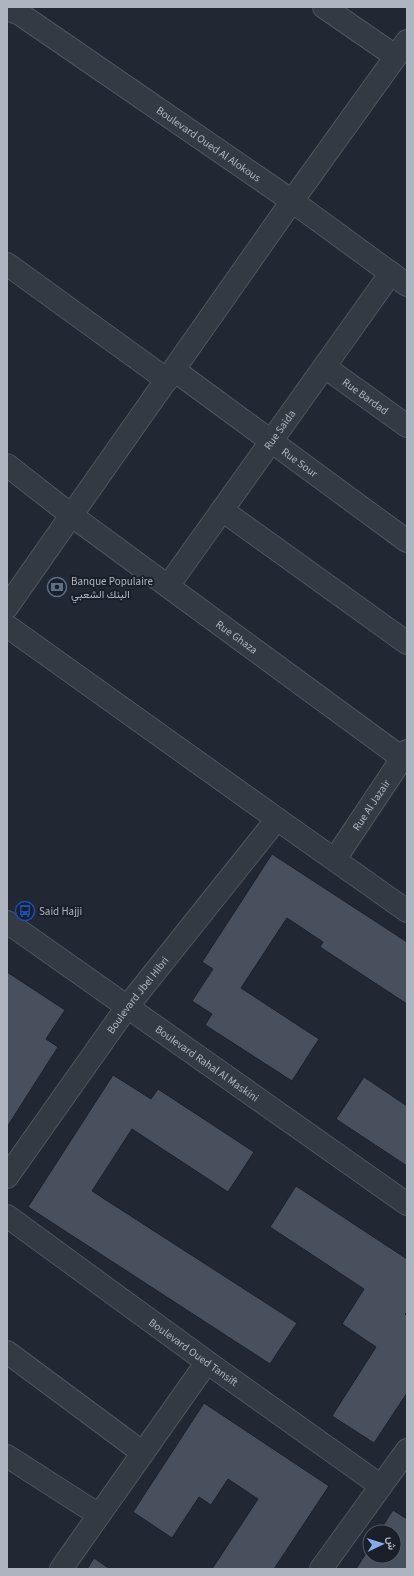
<svg xmlns="http://www.w3.org/2000/svg" width="414" height="1576" viewBox="0 0 414 1576" font-family="'Source Sans 3',Vazirmatn,sans-serif">
<style>
.building{fill:#484f5d;stroke:#1c212b}
.lines{fill:none;stroke-linecap:round;stroke-linejoin:round}
.minor-casing{stroke:#4f555f;stroke-width:24}
.tertiary-casing{stroke:#4f555f;stroke-width:24}
.minor{stroke:#343a44;stroke-width:22}
.tertiary{stroke:#343a44;stroke-width:22}
.labels{text-anchor:middle;dominant-baseline:central;stroke-width:4;stroke-linejoin:round;paint-order:stroke}
.street-label{font-size:11px;fill:#aeb5c1;stroke:#1a1f29}
.poi-label{font-size:11px;fill:#aeb5c1;stroke:#1a1f29;text-anchor:start}
</style>
<rect width="100%" height="100%" fill="#212833"/>
<g class="building">
<polygon points="272,854 407,942 407,1004 320,947 323,942 287,918 241,988 319,1039 292,1081 205,1025 212,1014 192,1001 213,969 202,962"/>
<polygon points="7,972 65,1010 46,1039 58,1047 7,1127"/>
<polygon points="113,1075 151,1099 158,1089 254,1152 228,1192 132,1129 92,1191 297,1323 270,1364 28,1207"/>
<polygon points="364,1077 407,1106 407,1166 336,1119"/>
<polygon points="296,1186 407,1259 407,1312 405,1314 407,1315 407,1393 374,1443 332,1416 376,1347 342,1324 364,1289 270,1227"/>
<polygon points="204,1403 329,1486 274,1569 212,1569 258,1499 228,1479 211,1505 199,1497 172,1538 133,1512"/>
<polygon points="393,1510 407,1519 407,1569 356,1569 370,1547 370,1556 394,1556 394,1532 379,1532"/>
<polygon points="94,1558 110,1569 87,1569"/>
</g>
<g class="lines">
<g class="minor-casing">
<g id="minor">
<polyline points="324,7 395,56"/>
<path id="s1" d="M7 9 20 14 292 201 407 285"/>
<polyline points="7,264 167,380"/>
<path id="s2" d="M325 367 407 426"/>
<path id="s3" d="M174 370 407 541"/>
<path id="s4" d="M7 465 71 515 402 758"/>
<polyline points="222,510 407,643"/>
<path id="s5" d="M168 586 391 273"/>
<polyline points="7,607 292,201 407,41"/>
<polyline points="7,626 277,819 407,911"/>
<path id="s6" d="M335 859 407 751"/>
<path id="s7" d="M7 1177 127 1007 277 819"/>
<path id="s8" d="M7 1216 207 1362 381 1486"/>
<polyline points="7,1352 143,1453"/>
<polyline points="7,1456 99,1515"/>
<polyline points="61,1569 207,1362"/>
<polyline points="321,1569 407,1450"/>
</g>
</g>
<g class="tertiary-casing">
<g id="tertiary">
<path id="s9" d="M7 922 407 1204"/>
</g>
</g>
<use href="#minor" class="minor"/>
<use href="#tertiary" class="tertiary"/>
</g>
<defs>
<g id="bank-ring" transform="scale(1)"><circle r="9.5" fill="#1a1f29" stroke="#5c6f8a" stroke-width="1.5"/><path d="M-6-4H6V4H-6ZM0-2.3a2.3 2.3 0 1 0 0 4.6a2.3 2.3 0 1 0 0-4.6Z" fill="#5c6f8a"/></g>
<g id="bus-ring" transform="scale(1)"><circle r="9.5" fill="#1a1f29" stroke="#1a4fb4" stroke-width="1.5"/><path d="M-5-6H5V4H4V6H2V4H-2V6H-4V4H-5ZM-3.5-4V0h7V-4ZM-3.5 1.2v1.5H-2V1.2ZM2 1.2v1.5H3.5V1.2Z" fill="#1a4fb4"/></g>
</defs>
<g fill-rule="evenodd">
<use href="#bank-ring" x="57" y="587"/>
<use href="#bus-ring" x="25" y="911"/>
</g>
<g class="labels">
<g class="street-label">
<text stroke="none"><textPath href="#s1" startOffset="243">Boulevard Oued Al Alokous</textPath></text>
<text stroke="none"><textPath href="#s2" startOffset="50">Rue Bardad</textPath></text>
<text stroke="none"><textPath href="#s5" startOffset="192">Rue Saida</textPath></text>
<text stroke="none"><textPath href="#s3" startOffset="156">Rue Sour</textPath></text>
<text stroke="none"><textPath href="#s4" startOffset="287">Rue Ghaza</textPath></text>
<text stroke="none"><textPath href="#s6" startOffset="65">Rue Al Jazair</textPath></text>
<text stroke="none"><textPath href="#s7" startOffset="224">Boulevard Jbel Hibri</textPath></text>
<text stroke="none"><textPath href="#s9" startOffset="245">Boulevard Rahal Al Maskini</textPath></text>
<text stroke="none"><textPath href="#s8" startOffset="231">Boulevard Oued Tansift</textPath></text>
</g>
<g class="poi-label">
<text x="71" y="581">Banque Populaire<tspan x="71" dy="13">البنك الشعبي</tspan></text>
<text x="39" y="911">Said Hajji</text>
</g>
</g>
<rect width="414" height="1576" fill="none" stroke="#aeb5c1" stroke-width="16"/>
<g transform="translate(382 1544) rotate(86)"><circle r="19" fill="#1a1f29" stroke="#555b66"/>
<path d="M0-3L7 15L0 10L-7 15Z" fill="#89abec"/>
<text y="-6" font-size="11" font-weight="bold" text-anchor="middle" fill="#aeb5c1">ش</text>
</g>
</svg>
